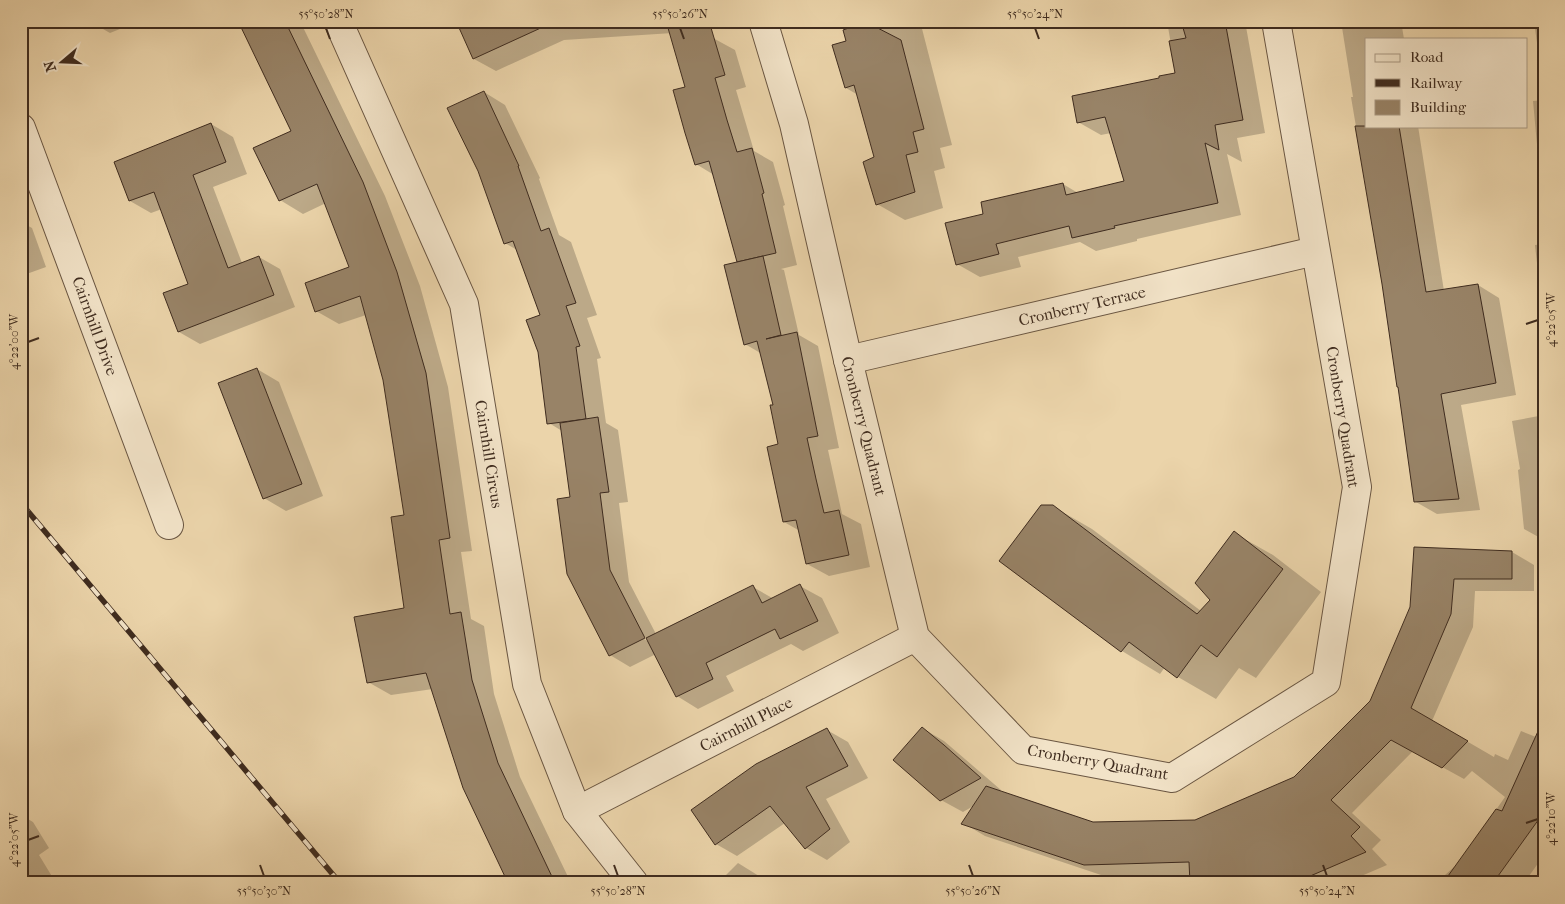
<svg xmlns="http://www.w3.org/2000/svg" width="1565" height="904" viewBox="0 0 1565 904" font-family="'IM FELL French Canon',serif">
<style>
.shadow{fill:#0003;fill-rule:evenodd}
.building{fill:#988367;stroke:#3f2c1f}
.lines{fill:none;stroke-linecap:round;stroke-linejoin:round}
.minor-casing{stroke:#6a5642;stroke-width:30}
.minor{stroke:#f2e3c8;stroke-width:28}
.rail-casing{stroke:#3f2c1f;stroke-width:5.5}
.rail{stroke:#f2e3c8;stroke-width:4;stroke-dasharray:11;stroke-linecap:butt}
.ticks{fill:none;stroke:#3f2c1f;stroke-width:2}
.labels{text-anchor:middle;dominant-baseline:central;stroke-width:4;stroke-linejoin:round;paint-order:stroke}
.street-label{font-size:16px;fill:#3f2c1f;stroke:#f2e3c8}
.neatline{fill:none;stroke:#3f2c1f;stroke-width:2}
.ticks-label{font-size:12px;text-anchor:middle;fill:#3f2c1f}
</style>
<rect width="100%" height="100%" fill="#ebd4aa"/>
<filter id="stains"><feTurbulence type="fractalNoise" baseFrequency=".004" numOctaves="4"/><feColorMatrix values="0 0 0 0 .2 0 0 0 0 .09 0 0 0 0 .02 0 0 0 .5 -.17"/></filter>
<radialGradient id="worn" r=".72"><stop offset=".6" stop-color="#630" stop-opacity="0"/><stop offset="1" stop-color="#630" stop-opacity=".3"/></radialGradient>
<g class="shadow">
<polygon points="89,21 140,21 110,33"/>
<polygon points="240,21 300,21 385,196 420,286 448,387 472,551 461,552 471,619 484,626 494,694 520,777 571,883 509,883 433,689 391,695 368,682 406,609 405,516 384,379 366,315 339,324 316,311 351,267 326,203 303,214 280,200 293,132"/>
<polygon points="457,21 672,21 673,33 564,40 496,71 474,59"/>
<polygon points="857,21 920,21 952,145 940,148 945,168 934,171 943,208 905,220 877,204 876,158 858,95 846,88 848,42 858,26"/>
<polygon points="1167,21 1245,21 1265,133 1237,138 1242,162 1227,154 1241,215 1137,239 1137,241 1096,251 1080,242 1018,257 1021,267 980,277 957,264 985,215 1063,184 1078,193 1125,182 1111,133 1101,135 1078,122 1160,79 1176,74"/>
<polygon points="1341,21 1401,21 1404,39 1366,39 1366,126 1418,126 1444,291 1478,285 1499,298 1516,395 1461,405 1480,510 1437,514 1416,502 1400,388 1351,97 1353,97"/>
<polygon points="1534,21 1544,21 1544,94"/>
<polygon points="713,38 735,50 746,87 736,90 754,151 773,162 785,205 783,206 797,265 781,269 784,270 799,335 818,346 839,448 828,450 842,514 861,524 870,567 829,576 807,564 800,531 784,522 780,445 775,406 762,354 745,344 740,263 738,261 714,175 696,164 687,88"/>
<path d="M484 92 505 105 540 178 539 179 559 235 571 242 597 315 587 318 601 358 597 359 606 423 618 430 628 502 619 503 629 582 656 634 753 587 774 599 800 586 822 598 839 633 803 651 791 644 726 676 734 691 698 709 677 696 656 654 630 667 610 655 571 498 562 431 549 423 541 316 517 250 505 243ZM640 634 649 639V642L639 636Z"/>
<polygon points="1544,100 1544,221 1533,101"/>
<polygon points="211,124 233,137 247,174 213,187 242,263 259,257 280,269 295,307 200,344 179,332 189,284 162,209 151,213 130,201"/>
<polygon points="21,222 32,228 46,267 21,276"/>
<polygon points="1544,244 1544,327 1535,245"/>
<polygon points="257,369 279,382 323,496 286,511 264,498"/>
<polygon points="1544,415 1544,540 1524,529 1518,470 1520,469 1512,421"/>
<polygon points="1052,506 1092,529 1201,611 1211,600 1234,533 1273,555 1321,592 1256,678 1239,668 1216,699 1178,677 1165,667 1160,674 1122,651 1001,560"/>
<polygon points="1416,548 1512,552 1534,565 1534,591 1475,591 1473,627 1432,721 1494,757 1495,754 1508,760 1521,731 1536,737 1544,721 1544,855 1524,883 1436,883 1454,867 1455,868 1505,797 1472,771 1464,779 1413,751 1352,813 1381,840 1372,849 1387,865 1345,883 1185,883 1185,875 1107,877 985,836 963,823 975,805 963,812 941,800 922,728 944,741 1001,790 999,792 1093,823 1196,821 1295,778 1371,701 1412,608"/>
<polygon points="827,730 848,742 868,778 826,799 850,842 827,860 806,848 785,823 737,856 716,844 692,811"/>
<polygon points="21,815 33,822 49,848 39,855 56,883 21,883"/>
<polygon points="738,863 759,876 767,883 718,883"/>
</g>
<g class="building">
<polygon points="238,21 285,21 363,182 397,272 426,373 450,538 439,540 450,614 461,612 472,680 498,763 555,883 508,883 463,788 426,673 367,683 354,617 404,608 391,517 404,515 383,380 360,296 315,312 305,283 349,267 317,184 279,201 253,148 291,131"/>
<polygon points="456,21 556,21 473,59"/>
<polygon points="666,21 709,21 725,75 715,78 727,120 737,152 752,148 764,193 762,194 776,253 737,262 709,161 695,165 685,133 673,90 685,87"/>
<polygon points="1181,21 1225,21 1243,120 1215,125 1219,150 1205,143 1218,203 1114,226 1115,228 1072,238 1069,226 996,244 999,254 956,265 945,223 983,214 981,202 1063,183 1066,195 1124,181 1105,117 1077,123 1072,96 1159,78 1159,76 1175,73 1169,41 1186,38"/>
<polygon points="866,22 901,40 924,129 913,132 918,152 906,155 915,192 876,205 863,162 874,157 854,85 845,88 832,45 846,41 843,30"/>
<polygon points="484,91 519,166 518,166 541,231 549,228 576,303 566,306 580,346 576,347 586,419 547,424 538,352 526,320 540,315 513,241 504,244 478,171 447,108"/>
<polygon points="211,123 226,162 193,175 228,268 259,256 274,295 178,332 163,293 188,284 154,192 129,201 114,162"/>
<polygon points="1355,126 1399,126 1426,292 1478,284 1496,383 1441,394 1459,499 1414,502 1398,387 1397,387 1382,284"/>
<polygon points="763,256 781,335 766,339 797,332 818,436 807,438 816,479 824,513 839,510 849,555 806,564 796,520 783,522 767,447 778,444 770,405 773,405 757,341 744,345 724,265"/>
<polygon points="257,368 302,484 263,499 218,383"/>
<polygon points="598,417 609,492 600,493 610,570 645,638 609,656 567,574 557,499 570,497 560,423"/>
<polygon points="1041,505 1053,505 1197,614 1210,600 1195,583 1234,531 1283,569 1217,657 1201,645 1177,678 1129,642 1121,652 999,561"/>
<polygon points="1414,547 1512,551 1512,579 1454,579 1451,614 1411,708 1468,741 1442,768 1391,740 1331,800 1360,827 1351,836 1366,852 1294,883 1190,883 1189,862 1084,865 961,824 986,786 1093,822 1195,820 1294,777 1370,701 1410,607"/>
<polygon points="800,584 818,621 780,639 775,629 706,663 713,679 676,697 646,638 753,585 762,603"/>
<polygon points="1544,718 1544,812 1493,883 1443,883 1496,809 1502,811"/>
<polygon points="922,727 944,745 981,778 940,801 893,760"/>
<polygon points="827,728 848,766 806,787 830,829 805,849 770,806 715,845 691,810 756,764"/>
</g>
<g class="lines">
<g class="minor-casing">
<g id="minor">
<polyline points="338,21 464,304 527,684 577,811 634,883"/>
<polyline points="763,21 794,124 848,360 915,637 1023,750 1172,778 1326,682 1357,487 1276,21"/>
<polyline points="21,128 169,525"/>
<polyline points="848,360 1315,251"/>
<polyline points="577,811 915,637"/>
</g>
</g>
<use href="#minor" class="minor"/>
<g class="rail-casing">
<polyline id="rail" points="21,503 340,883"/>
</g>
<use href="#rail" class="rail"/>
</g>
<path class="ticks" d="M326 28 330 39M680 28 684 39M1035 28 1039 39M1526 324 1538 320M28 342 39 338M1526 823 1538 819M28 840 39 836M260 865 264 876M614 865 618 876M969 865 973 876M1323 865 1327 876"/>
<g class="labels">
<g class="street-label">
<text transform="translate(1082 306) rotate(-13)">Cronberry Terrace</text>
<text transform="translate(95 326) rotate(70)">Cairnhill Drive</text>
<text transform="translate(1343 417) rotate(81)">Cronberry Quadrant</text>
<text transform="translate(864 426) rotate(76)">Cronberry Quadrant</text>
<text transform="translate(489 454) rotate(81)">Cairnhill Circus</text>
<text transform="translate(746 724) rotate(-27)">Cairnhill Place</text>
<text transform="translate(1098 762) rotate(10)">Cronberry Quadrant</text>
</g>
</g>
<rect width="1565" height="904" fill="none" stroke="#ebd4aa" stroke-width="55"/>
<rect x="1365" y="38" width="162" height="90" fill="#f2e3c8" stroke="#aa9a84"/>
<rect x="1375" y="54" width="25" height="8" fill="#f2e3c8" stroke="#aa9a84"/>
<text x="1410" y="62" font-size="15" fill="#3f2c1f">Road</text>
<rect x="1375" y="79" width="25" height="8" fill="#3f2c1f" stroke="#aa9a84"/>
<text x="1410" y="88" font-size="15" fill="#3f2c1f">Railway</text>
<rect x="1375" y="100" width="25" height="15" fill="#988367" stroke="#aa9a84"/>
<text x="1410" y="112" font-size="15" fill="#3f2c1f">Building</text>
<g transform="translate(62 62) rotate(251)" stroke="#f2e3c8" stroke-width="4" paint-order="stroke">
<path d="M0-4L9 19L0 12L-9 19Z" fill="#3f2c1f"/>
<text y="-8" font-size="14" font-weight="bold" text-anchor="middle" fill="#3f2c1f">N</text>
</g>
<rect x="28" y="28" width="1510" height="848" class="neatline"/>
<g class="ticks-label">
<text x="326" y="18">55°50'28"N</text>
<text x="680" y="18">55°50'26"N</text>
<text x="1035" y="18">55°50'24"N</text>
<text transform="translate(1551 320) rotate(-90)" y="4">4°22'05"W</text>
<text transform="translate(14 342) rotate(-90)" y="4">4°22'00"W</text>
<text transform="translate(1551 819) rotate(-90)" y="4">4°22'10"W</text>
<text transform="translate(14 840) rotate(-90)" y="4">4°22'05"W</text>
<text x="264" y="895">55°50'30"N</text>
<text x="618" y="895">55°50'28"N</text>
<text x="973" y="895">55°50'26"N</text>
<text x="1327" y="895">55°50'24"N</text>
</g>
<rect width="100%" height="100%" filter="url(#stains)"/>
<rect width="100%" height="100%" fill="url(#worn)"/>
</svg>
